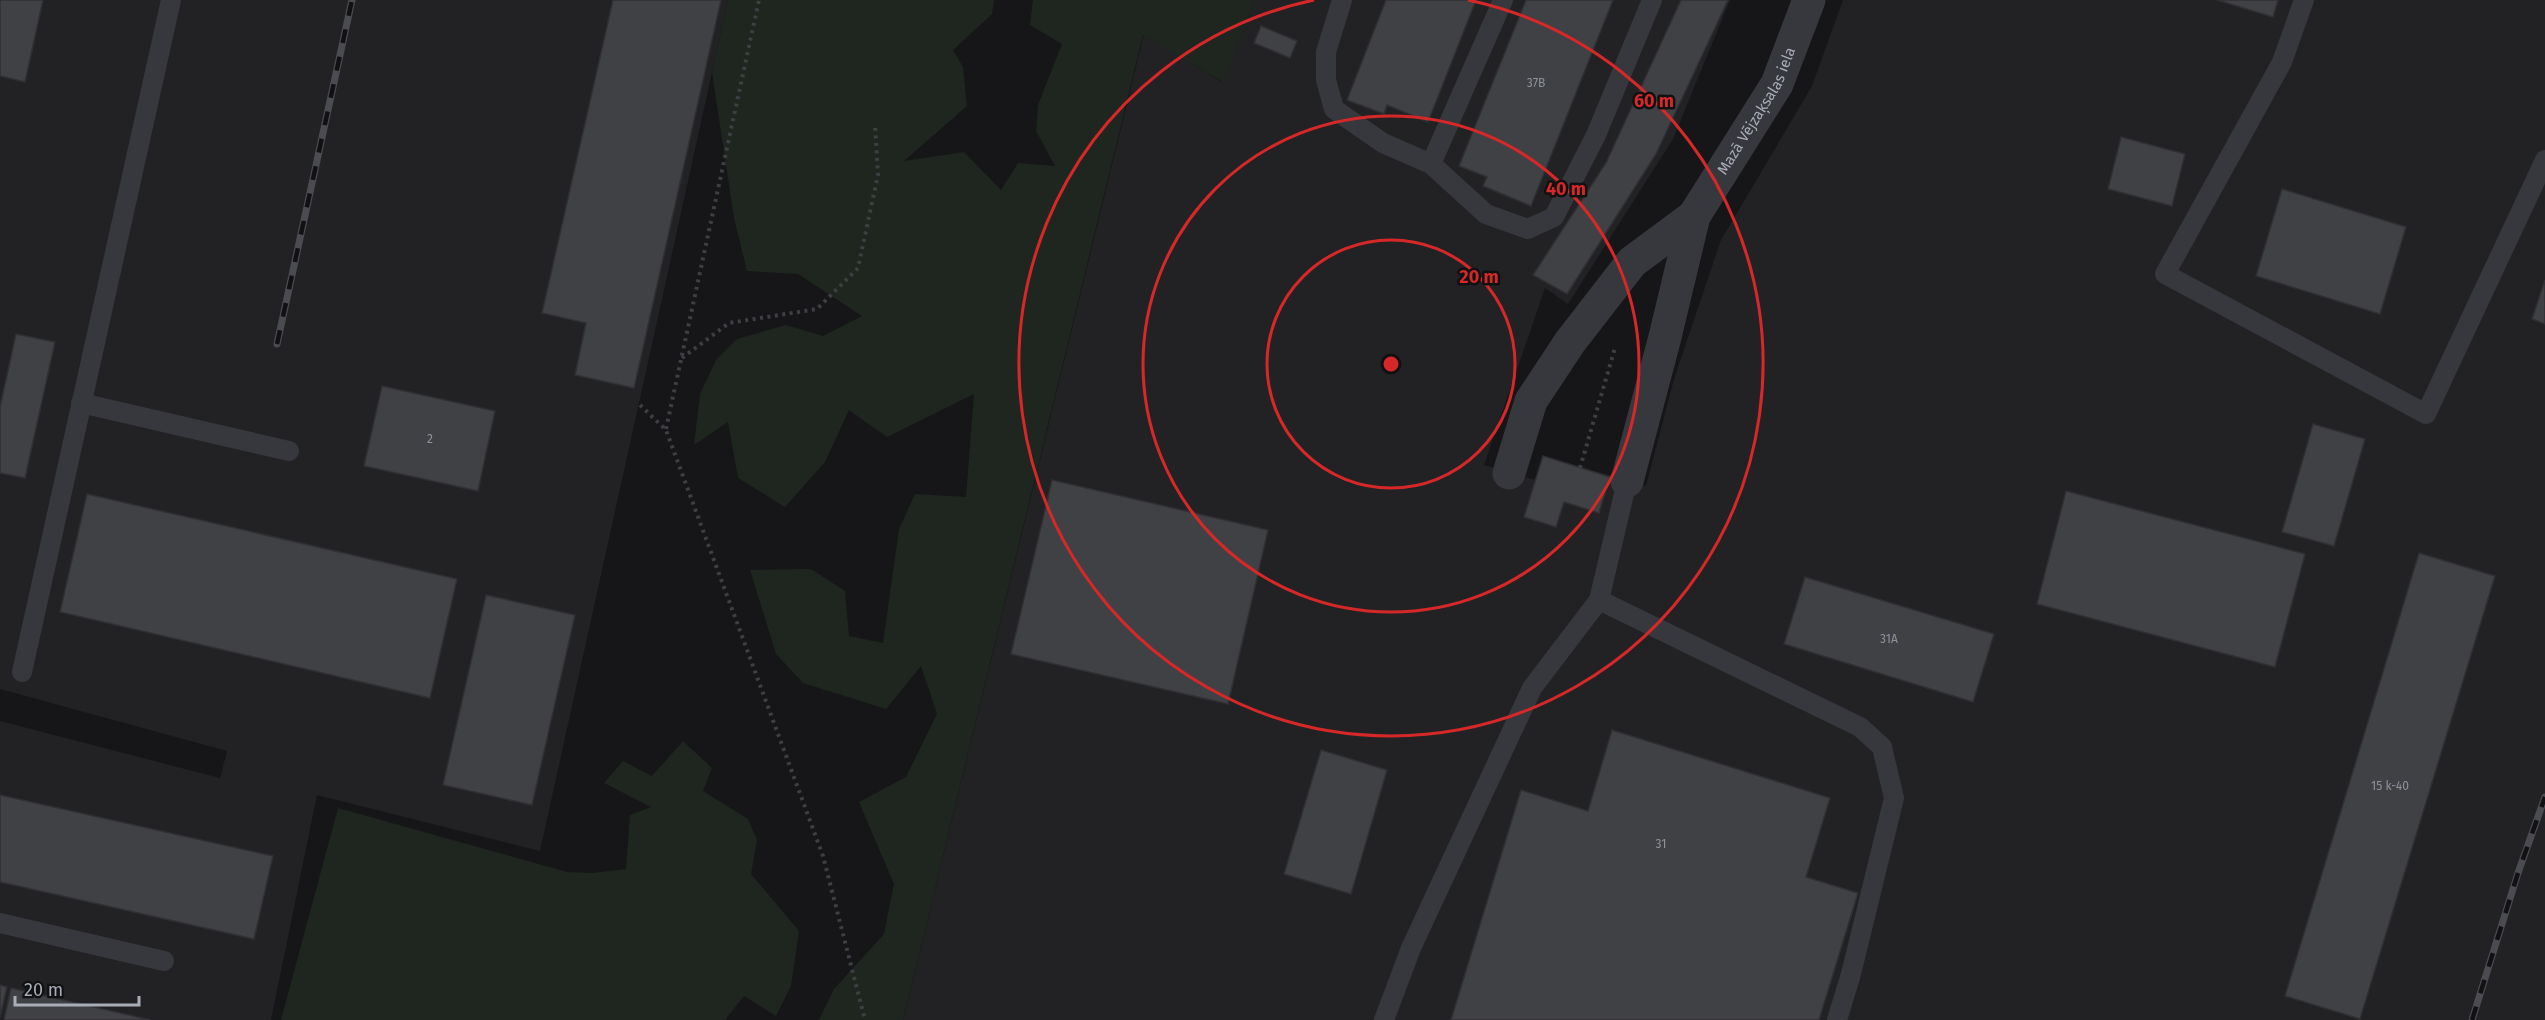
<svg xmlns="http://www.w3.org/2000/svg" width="2545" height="1020" viewBox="0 0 2545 1020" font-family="'Fira Sans',sans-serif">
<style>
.built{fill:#222225}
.green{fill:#1e261f}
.building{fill:#404145;stroke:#303034;stroke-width:1.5}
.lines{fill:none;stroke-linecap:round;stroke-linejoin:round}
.path{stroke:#3d3f44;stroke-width:4;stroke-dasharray:3 4.5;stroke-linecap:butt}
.service{stroke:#37383d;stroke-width:20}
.minor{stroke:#37383d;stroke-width:33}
.rail-casing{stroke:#4a4c52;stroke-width:7}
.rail{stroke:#111113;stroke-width:4.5;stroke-dasharray:14;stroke-linecap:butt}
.ring{fill:none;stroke:#d62828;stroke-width:3}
.labels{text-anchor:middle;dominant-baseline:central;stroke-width:5;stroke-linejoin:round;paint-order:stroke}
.number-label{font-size:12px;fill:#8e929b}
.street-label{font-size:15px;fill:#a8adb8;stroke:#111113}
.centre{fill:#d62828;stroke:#111113;stroke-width:3}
.ring-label{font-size:18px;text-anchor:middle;font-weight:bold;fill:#d62828;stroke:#111113;stroke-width:5;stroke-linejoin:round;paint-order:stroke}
</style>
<rect width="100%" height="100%" fill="#161618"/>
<g class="built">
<polygon points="0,0 728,0 540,851 317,795 271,1020 0,1020 0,721 220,778 227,751 0,689"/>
<polygon points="1255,0 1730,0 1673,139 1568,304 1545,288 1484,465 1535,480 1543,456 1646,486 1674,379 1721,240 1812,86 1843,0 2545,0 2545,1020 903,1020 1144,34 1222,82"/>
</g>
<g class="green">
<polygon points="728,0 994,0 992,14 953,50 963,67 967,106 904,161 964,152 1001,190 1018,163 1055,166 1036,131 1038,105 1062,44 1030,25 1033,0 1255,0 1223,82 1143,35 903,1020 819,1020 834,989 884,934 894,884 859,802 906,777 937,714 921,666 886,709 803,683 776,654 750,570 811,569 845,591 849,636 883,643 899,529 915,494 966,497 974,394 887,437 849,410 825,462 785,507 738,478 728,422 694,445 700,394 716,360 737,339 786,325 823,336 862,316 798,274 747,271 734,218 712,72"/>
<polygon points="683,741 712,768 703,791 748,819 757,840 751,874 799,931 791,986 776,1016 744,996 725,1020 281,1020 338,808 567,872 592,873 626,869 630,815 651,807 604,783 623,761 652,776"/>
</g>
<g class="building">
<polygon points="0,0 43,0 25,82 0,76"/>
<polygon points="613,0 721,0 634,388 575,375 586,323 542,313"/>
<polygon points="1386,0 1476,0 1428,122 1387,105 1384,114 1347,100"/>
<polygon points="1526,0 1613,0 1531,206 1483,186 1487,177 1459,166"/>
<polygon points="1681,0 1728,0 1656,154 1567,294 1533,275 1606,163"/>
<polygon points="2217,0 2278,0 2273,17"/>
<polygon points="1261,26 1297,41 1290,58 1254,43"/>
<polygon points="2121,137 2185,154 2172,206 2108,189"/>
<polygon points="2282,189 2406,227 2380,314 2256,276"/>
<polygon points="2545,280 2545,324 2532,319"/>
<polygon points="16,334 55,342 25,478 0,473 0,407"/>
<polygon points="382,386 495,411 478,491 364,466"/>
<polygon points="2313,424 2365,439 2334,546 2282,532"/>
<polygon points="1543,456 1610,477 1599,513 1564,502 1556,527 1524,517"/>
<polygon points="1052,480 1268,530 1228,704 1011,654"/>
<polygon points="2066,491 2305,554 2275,667 2037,604"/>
<polygon points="87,494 457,579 430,698 60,612"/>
<polygon points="2419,553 2495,576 2360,1019 2285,996"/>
<polygon points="1805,577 1994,634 1973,702 1784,644"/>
<polygon points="486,595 575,615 532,805 443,785"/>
<polygon points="1612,730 1830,798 1806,877 1858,893 1819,1020 1451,1020 1521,790 1588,811"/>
<polygon points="1321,750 1387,770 1351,894 1284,874"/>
<polygon points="0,795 273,856 254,939 0,882"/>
<polygon points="0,985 7,987 0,1017"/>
<polygon points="11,988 151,1020 4,1020"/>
</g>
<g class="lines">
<g class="path">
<polyline points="682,358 729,323 817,309 858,268 878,175 875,125"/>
<polyline points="640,405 666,430 823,856 865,1020"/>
<polyline points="666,429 759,0"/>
<polyline points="1580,468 1615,348"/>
</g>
<g class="service">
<polyline points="1342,0 1326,52 1326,80 1334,109 1383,143 1431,164 1486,214 1528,229 1554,217 1596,135 1652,0"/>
<polyline points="2304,0 2282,62 2165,274 2426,414 2545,160"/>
<polyline points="1431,164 1503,0"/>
<polyline points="81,403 289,451"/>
<polyline points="1599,600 1860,727 1882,747 1894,798 1851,974 1837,1020"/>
<polyline points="22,672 171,0"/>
<polyline points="0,923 164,961"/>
<polyline points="1384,1020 1411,948 1532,688 1599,600 1627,481"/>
</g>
<g class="minor">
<polyline points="1509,473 1531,401 1570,342 1632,262 1694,216"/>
<path id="s1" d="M1627 481 1665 337 1694 216 1777 84 1809 0"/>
</g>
<g class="rail-casing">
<g id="rail">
<polyline points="277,344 352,0"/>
<polyline points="2472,1020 2518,873 2545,797"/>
</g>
</g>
<use href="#rail" class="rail"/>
</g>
<g class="ring">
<circle cx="1391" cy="364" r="124"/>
<circle cx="1391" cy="364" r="248"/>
<path d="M1468 0A372 372 0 1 1 1314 0"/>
</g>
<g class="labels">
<g class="number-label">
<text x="1536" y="83">37B</text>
<text x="430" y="439">2</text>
<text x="1889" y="639">31A</text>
<text x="2390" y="786">15 k-40</text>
<text x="1661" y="844">31</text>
</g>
<g class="street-label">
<text stroke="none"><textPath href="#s1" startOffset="396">Mazā Vējzaķsalas iela</textPath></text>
</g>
</g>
<circle cx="1391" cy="364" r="9" class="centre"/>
<g class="ring-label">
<text x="1654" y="107">60 m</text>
<text x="1566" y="195">40 m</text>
<text x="1479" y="283">20 m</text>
</g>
<path d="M15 996v9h124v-9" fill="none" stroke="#a8adb8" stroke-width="3"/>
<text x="24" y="996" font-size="18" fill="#a8adb8" stroke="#111113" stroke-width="4.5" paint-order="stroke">20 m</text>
</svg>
